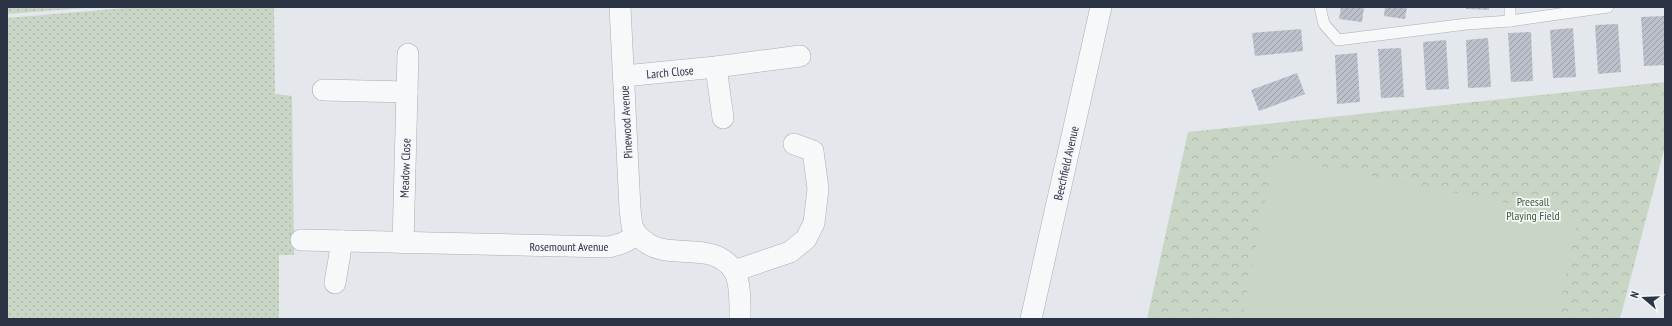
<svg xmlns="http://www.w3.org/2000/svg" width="1672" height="326" viewBox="0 0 1672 326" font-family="'PT Sans Narrow',sans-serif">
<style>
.grass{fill:url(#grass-dots)}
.park{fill:url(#park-crowns)}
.pitch{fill:#c9d6c5}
.building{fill:url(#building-hatch)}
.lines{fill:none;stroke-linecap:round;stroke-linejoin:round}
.lane-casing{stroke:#a9aeb7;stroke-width:12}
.street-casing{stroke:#a9aeb7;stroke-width:22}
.lane{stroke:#f7f8fa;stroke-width:11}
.street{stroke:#f7f8fa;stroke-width:21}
.labels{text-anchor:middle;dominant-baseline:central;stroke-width:3.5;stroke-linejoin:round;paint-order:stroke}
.street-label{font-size:12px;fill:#2b3445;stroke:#f4f6f9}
.park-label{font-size:12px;fill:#3f6138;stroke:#f4f6f9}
</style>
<defs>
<pattern id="grass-dots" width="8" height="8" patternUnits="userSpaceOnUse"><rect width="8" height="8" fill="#c9d6c5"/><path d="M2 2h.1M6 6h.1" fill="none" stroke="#adb8ab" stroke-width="1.8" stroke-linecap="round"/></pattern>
<pattern id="park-crowns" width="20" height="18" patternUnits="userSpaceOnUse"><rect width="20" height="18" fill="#c9d6c5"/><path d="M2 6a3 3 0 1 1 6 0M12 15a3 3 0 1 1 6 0" fill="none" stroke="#adb8ab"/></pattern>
<pattern id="building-hatch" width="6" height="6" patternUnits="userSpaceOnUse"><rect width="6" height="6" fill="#bbc0ca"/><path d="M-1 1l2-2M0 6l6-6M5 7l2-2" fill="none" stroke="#989da6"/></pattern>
</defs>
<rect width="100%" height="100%" fill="#e4e7ec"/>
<g class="grass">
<polygon points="7,7 96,7 7,14"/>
<polygon points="138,7 274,7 275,94 292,96 294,255 279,255 279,319 7,319 7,18"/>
</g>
<polygon class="park" points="1665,82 1665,146 1620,319 1147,319 1188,132"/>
<polygon class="pitch" points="1274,157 1578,217 1557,319 1242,319"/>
<g class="building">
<polygon points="1341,7 1364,7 1362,22 1339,19"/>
<polygon points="1385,7 1407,7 1405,19 1384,16"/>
<polygon points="1466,7 1489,7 1489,10 1466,9"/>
<polygon points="1664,16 1665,65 1644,66 1641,17"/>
<polygon points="1618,24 1621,72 1598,74 1595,25"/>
<polygon points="1573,28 1576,77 1553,78 1550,30"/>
<polygon points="1301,29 1303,51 1255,56 1252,33"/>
<polygon points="1531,32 1533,81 1511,82 1508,33"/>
<polygon points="1488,38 1491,87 1468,88 1466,40"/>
<polygon points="1446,40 1449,89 1426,90 1423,42"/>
<polygon points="1401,48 1404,97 1381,98 1378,49"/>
<polygon points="1357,53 1360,102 1337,104 1335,55"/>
<polygon points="1297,73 1305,94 1259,111 1251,90"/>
</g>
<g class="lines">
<g class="lane-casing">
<g id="lane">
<polyline points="1320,7 1324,24 1338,40 1467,24 1510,21 1608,7"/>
<polyline points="1510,7 1510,21"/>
</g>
</g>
<g class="street-casing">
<g id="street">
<polyline points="620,7 630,209 632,226 637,235"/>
<polyline points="716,67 723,118"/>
<polyline points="624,76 716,67 800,56"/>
<polyline points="323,90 407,92"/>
<path d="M301 240 609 247 623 243 637 235C645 242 651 247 661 249 686 255 717 245 734 271 741 282 740 306 740 319"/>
<polyline points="403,243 408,54"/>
<polyline points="734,271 790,252 806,239 814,223 818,189 813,151 794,144"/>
<polyline points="335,283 342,241"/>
<polyline points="1031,319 1101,7"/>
</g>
</g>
<use href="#lane" class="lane"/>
<use href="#street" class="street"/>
</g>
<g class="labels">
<g class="street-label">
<text transform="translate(670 72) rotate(-5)">Larch Close</text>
<text transform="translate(626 122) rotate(-93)">Pinewood Avenue</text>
<text transform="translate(1066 163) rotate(-77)">Beechfield Avenue</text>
<text transform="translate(405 168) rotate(-88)">Meadow Close</text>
<text x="569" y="246">Rosemount Avenue</text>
</g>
<g class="park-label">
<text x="1533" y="201">Preesall<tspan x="1533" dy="14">Playing Field</tspan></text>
</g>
</g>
<rect width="1672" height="326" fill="none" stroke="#2b3445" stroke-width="16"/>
<g transform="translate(1644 298) rotate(289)" stroke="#f4f6f9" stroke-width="3" paint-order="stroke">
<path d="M0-3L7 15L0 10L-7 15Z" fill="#2b3445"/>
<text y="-6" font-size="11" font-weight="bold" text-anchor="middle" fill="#2b3445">N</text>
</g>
</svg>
